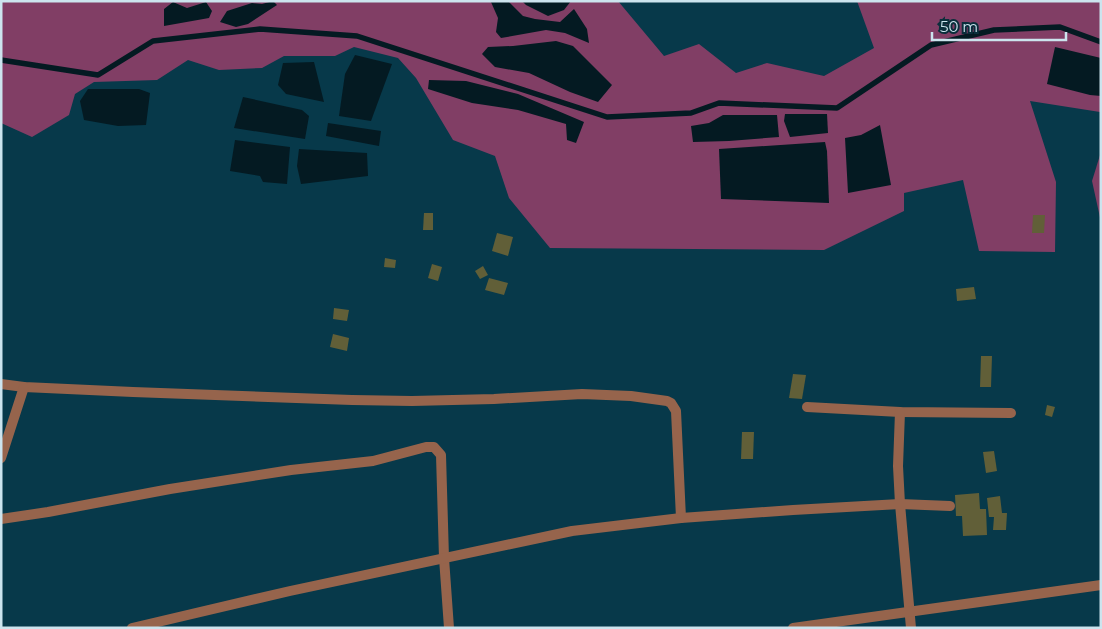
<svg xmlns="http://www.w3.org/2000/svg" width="1102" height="629" viewBox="0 0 1102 629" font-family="Montserrat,sans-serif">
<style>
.green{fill:#813e65}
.water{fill:#041a22}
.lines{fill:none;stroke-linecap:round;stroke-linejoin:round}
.stream{stroke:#041a22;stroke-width:5.5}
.building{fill:#615f38}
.minor{stroke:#96644c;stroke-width:10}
</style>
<rect width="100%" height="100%" fill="#07394a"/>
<g class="green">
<polygon points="1,1 618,1 664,56 699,44 736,73 767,63 824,76 874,48 857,1 1101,1 1101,114 1100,112 1030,101 1056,182 1055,252 979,251 963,180 904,193 904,211 824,250 550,248 509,198 495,156 453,140 416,78 398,58 354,47 335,56 284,56 262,68 219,70 188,60 157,80 94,82 75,94 69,115 32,137 1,123"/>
<polygon points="1101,152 1101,222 1092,181"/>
</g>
<g class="water">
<polygon points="273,1 277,5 248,24 236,27 220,22 227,11 252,3 262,4"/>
<polygon points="493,1 508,1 523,16 535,19 560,22 574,9 587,29 589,43 565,33 546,30 501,38 496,32 498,18 491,2"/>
<polygon points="522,1 571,1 564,10 548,16 526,5"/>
<polygon points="173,2 187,8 206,2 212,11 209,18 164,26 164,9"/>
<polygon points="556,41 573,46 612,85 598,102 570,92 529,73 495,67 482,54 488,47 513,46"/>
<polygon points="1055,47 1101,58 1101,96 1090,95 1047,84"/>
<polygon points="355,55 392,64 371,121 339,116 345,74"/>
<polygon points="314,62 324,102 286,94 278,85 283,63"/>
<polygon points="429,80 466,81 518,94 584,122 576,143 567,140 566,124 518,110 472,103 428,89"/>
<polygon points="88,89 139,89 150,93 146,125 118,126 84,120 80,101"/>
<polygon points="243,97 302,110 309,116 305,139 234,128"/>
<polygon points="785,114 827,114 828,133 790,137 784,121"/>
<polygon points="723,115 777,115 779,137 729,141 693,142 691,126 709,123"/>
<polygon points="328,123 381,131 379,146 326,136"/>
<polygon points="880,125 891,185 848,193 845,138 861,135"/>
<polygon points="235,140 290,147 287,184 263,182 260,176 230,171"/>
<polygon points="825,142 827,151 829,203 721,199 719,149"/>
<polygon points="299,149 367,153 368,176 301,184 297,166"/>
</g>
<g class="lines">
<polyline class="stream" points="1,60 98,75 153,41 260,29 357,36 607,117 691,113 719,103 837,108 931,45 994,30 1060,27 1101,42"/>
</g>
<g class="building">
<polygon points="424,213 433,213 433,230 423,230"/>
<polygon points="1033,215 1045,215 1044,233 1032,233"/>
<polygon points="497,233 513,237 508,256 492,251"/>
<polygon points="385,258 396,260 395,268 384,267"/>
<polygon points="432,264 442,267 438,281 428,278"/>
<polygon points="483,266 488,275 480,279 475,271"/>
<polygon points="489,278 508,283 504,295 485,290"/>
<polygon points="974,287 976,299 957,301 956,289"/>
<polygon points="334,308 349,310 347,321 333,319"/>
<polygon points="333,334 349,338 347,351 330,347"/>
<polygon points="981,356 992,356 991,387 980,387"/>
<polygon points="793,374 806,375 802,399 789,398"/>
<polygon points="1047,405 1055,407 1052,417 1045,415"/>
<polygon points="742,432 754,432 753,459 741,459"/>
<polygon points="994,451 997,471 986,473 983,452"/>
<polygon points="979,493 980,509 986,509 987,535 963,536 962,516 956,516 955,495"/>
<polygon points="1000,496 1002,513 1007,513 1006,530 993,530 994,517 989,517 987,498"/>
</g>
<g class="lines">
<g class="minor">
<polyline points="1,384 24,387 133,392 352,400 412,401 494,399 582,394 631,396 667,401 671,403 676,411 681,518"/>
<polyline points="807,407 900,412 1011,413"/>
<polyline points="900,412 898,466 900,504 911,628"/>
<polyline points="1,458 24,387"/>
<polyline points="1,519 48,512 170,489 291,470 373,461 426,447 434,447 441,455 444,558 449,628"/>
<polyline points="132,628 290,591 572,531 681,518 793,510 900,504 950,506"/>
<polyline points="793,628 1101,585"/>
</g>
</g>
<rect width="1102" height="629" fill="none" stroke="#cce4ee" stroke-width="5"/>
<path d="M932 32v8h134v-8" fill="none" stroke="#cce4ee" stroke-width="2.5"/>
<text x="940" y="32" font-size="15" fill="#cce4ee" stroke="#0a2e3b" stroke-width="4" paint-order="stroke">50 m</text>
</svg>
